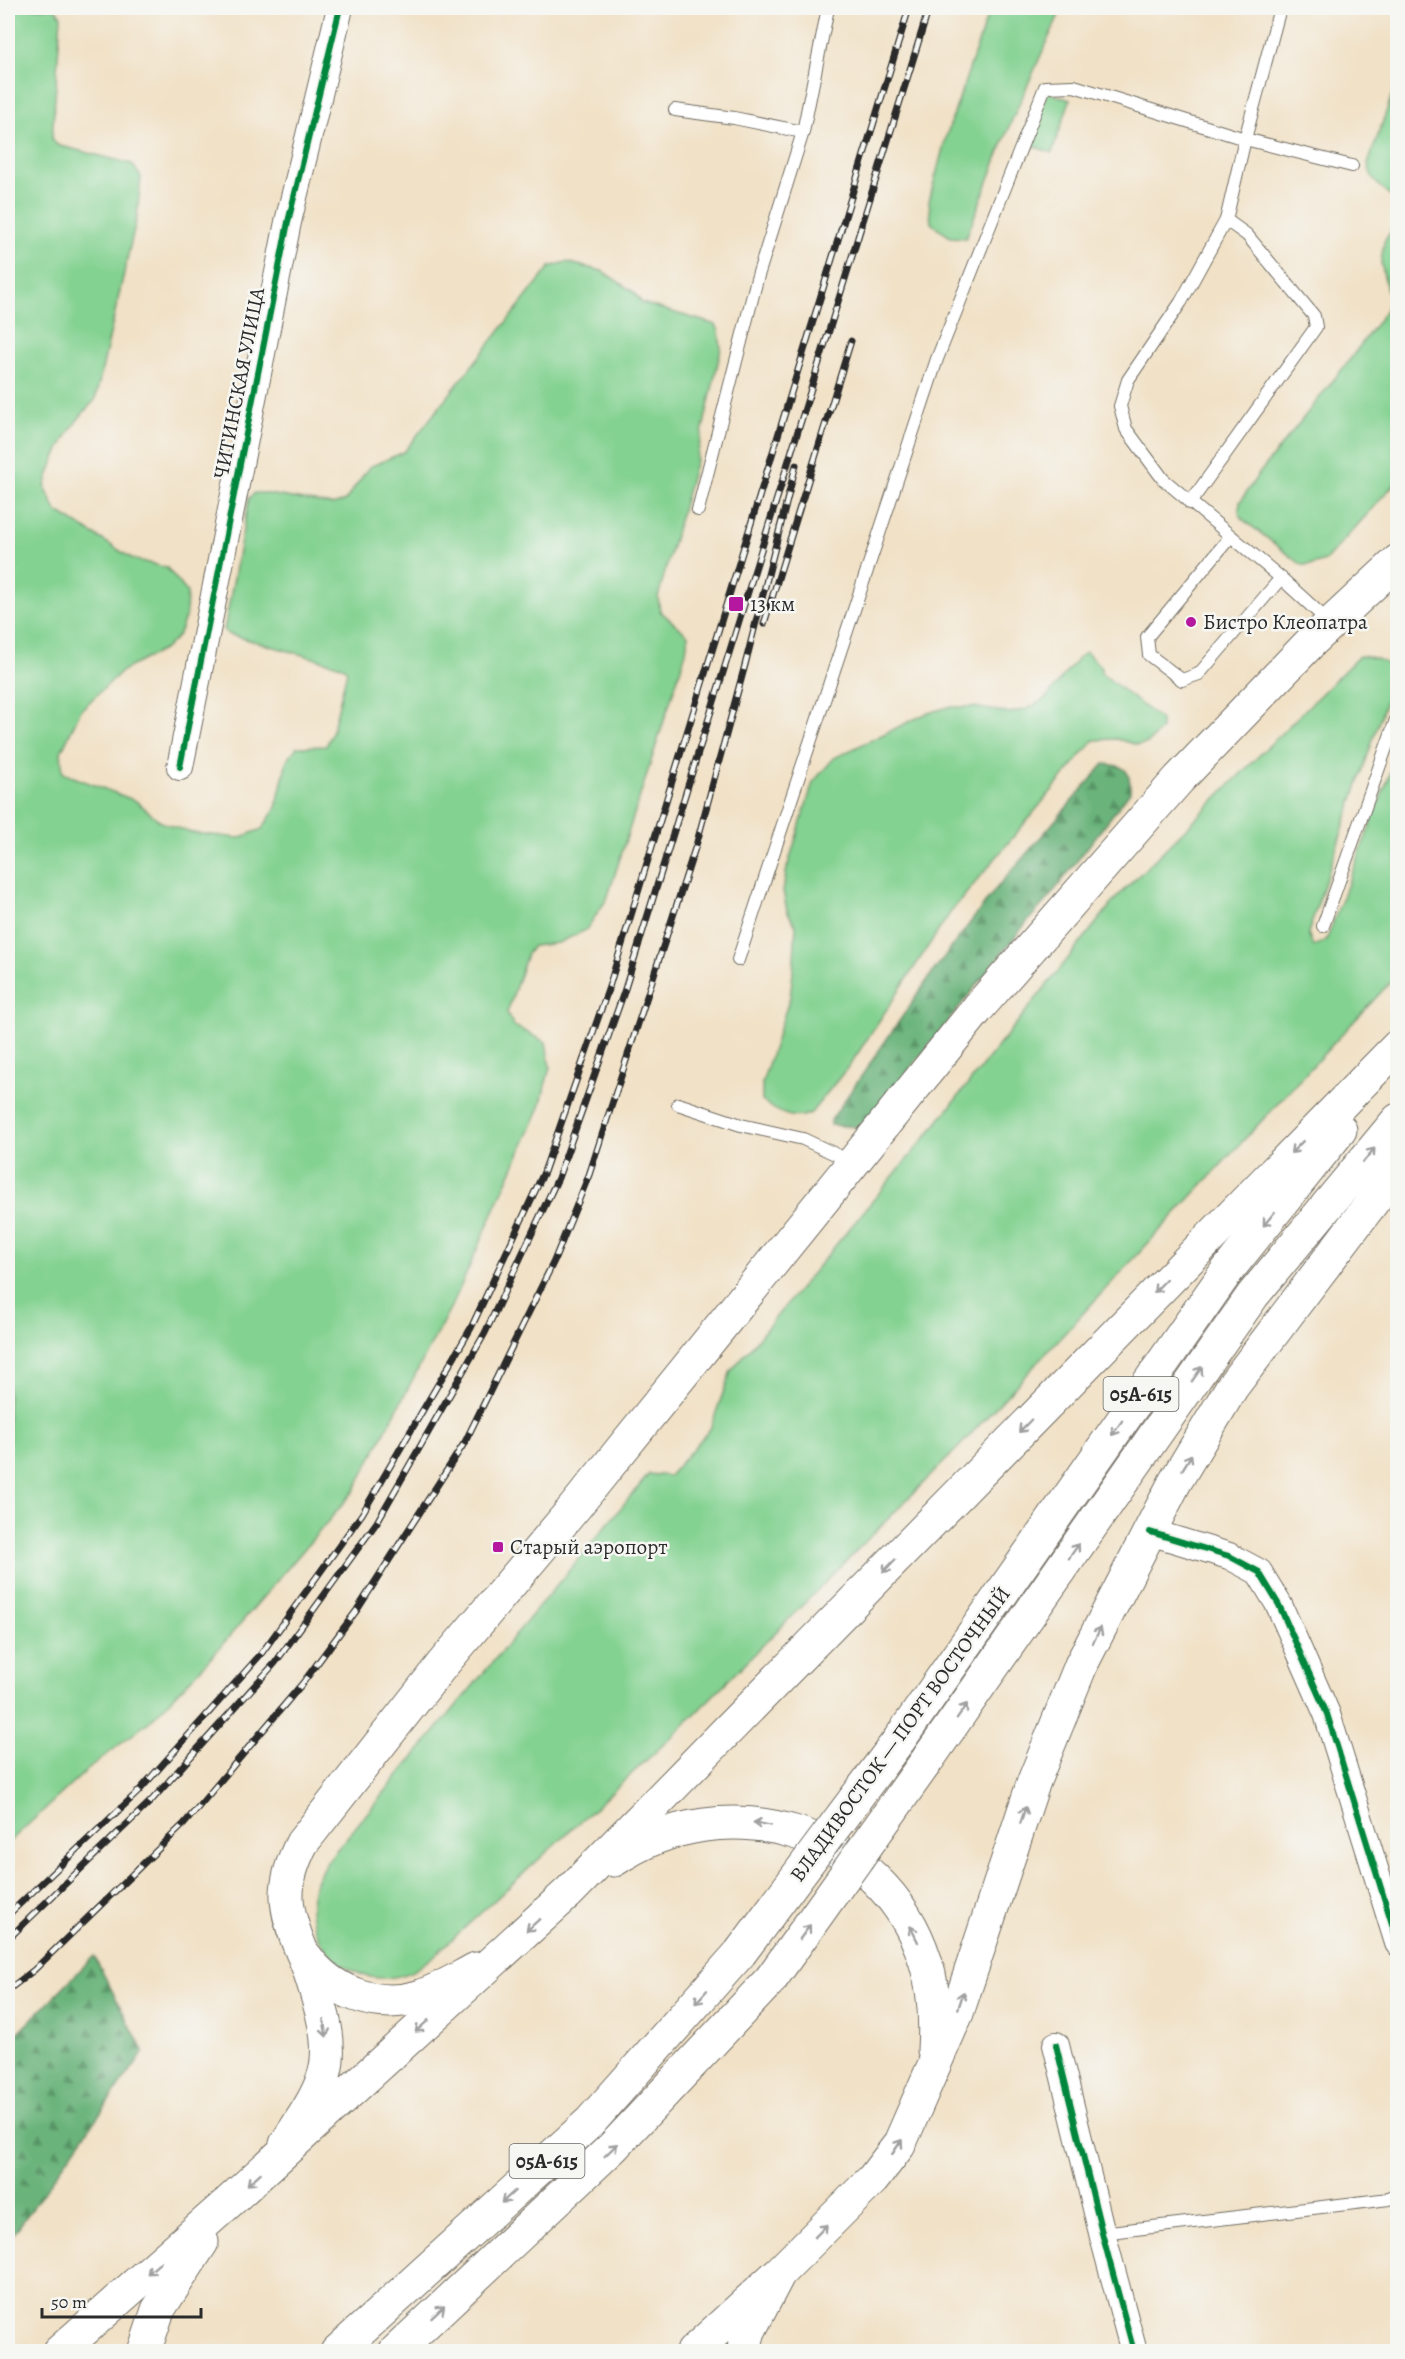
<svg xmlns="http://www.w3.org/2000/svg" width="1405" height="2359" viewBox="0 0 1405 2359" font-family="Alegreya,serif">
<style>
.green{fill:#83d291;stroke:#577e5e;stroke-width:1.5}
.forest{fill:url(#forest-firs);stroke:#4a7053;stroke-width:1.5}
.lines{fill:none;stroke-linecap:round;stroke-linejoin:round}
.service-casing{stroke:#706b61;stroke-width:14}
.minor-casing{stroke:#706b61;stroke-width:28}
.secondary-casing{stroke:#706b61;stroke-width:35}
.primary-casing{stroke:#706b61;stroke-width:35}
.trunk-casing{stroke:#706b61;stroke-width:35}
.service{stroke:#fff;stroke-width:12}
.minor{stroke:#fff;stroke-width:26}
.secondary{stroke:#fff;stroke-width:33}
.primary{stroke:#fff;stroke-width:33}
.trunk{stroke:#fff;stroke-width:33}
.rail-casing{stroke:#2b2b2b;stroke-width:7}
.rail{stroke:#f6f6f2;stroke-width:4.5;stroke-dasharray:14;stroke-linecap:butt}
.trunk-bridge-casing{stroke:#706b61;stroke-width:35;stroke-linecap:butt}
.trunk-bridge{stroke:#fff;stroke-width:33}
.cycleway-casing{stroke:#f6f6f2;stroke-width:10}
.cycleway{stroke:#00873e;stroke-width:6}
.oneway{stroke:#a0a0a0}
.poi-dot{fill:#b5179e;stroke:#f6f6f2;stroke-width:2}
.labels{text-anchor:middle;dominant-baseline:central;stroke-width:5;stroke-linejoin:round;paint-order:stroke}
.shield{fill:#f6f6f2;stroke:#686867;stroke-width:1.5}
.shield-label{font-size:20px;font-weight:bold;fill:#2b2b2b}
.street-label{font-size:21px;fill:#2b2b2b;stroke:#f6f6f2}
.poi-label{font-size:21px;fill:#2b2b2b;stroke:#f6f6f2;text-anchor:start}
</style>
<defs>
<pattern id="forest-firs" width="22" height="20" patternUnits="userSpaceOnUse" patternTransform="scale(1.5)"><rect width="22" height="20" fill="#6ab47b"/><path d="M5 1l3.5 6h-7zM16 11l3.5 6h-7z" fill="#579365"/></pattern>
</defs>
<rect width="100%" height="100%" fill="#f6f6f2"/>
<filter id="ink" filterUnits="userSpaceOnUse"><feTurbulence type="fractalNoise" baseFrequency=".0167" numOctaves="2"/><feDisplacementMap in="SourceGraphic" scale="12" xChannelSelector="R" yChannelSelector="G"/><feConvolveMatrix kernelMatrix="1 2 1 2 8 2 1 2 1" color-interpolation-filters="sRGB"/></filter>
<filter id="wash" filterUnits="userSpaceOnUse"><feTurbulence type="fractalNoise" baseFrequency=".008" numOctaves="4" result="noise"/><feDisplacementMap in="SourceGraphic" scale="24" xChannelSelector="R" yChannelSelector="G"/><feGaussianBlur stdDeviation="1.35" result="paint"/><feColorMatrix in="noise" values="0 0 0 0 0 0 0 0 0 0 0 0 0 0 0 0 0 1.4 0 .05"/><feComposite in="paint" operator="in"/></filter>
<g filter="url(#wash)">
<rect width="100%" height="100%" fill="#f1e1c6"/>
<g class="green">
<path d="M8 8H55L61 16 52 139 57 145 132 164 141 177 137 216 95 400C70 425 54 453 45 487L56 511 133 559 167 568 187 592 186 615 178 636 165 649 122 671 81 710 61 752 63 773 136 801 161 822 193 833 239 838 262 829 276 808 287 760 297 747 326 746 332 733 347 671 342 666 228 634 224 630 249 498 255 493H263L332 505 345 501 369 467 404 452 550 267 566 262 602 271 634 292 642 303 716 325 719 331 721 349 696 460 658 597 660 611 688 635 686 652 607 899 586 930 558 943 533 946 527 954 507 1013 514 1026 546 1042 550 1067 540 1107 455 1299 354 1491 209 1660 151 1720 86 1771 8 1843Z"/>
<polygon points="990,8 1062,8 1012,120 966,238 950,237 931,223 929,201 946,137"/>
<path d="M1397 81 1398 200H1397C1383 190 1371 182 1368 164Z"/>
<polygon points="1047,92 1070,100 1052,153 1030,145"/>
<polygon points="1397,222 1397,481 1325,561 1312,565 1302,565 1241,518 1239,513 1240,502 1258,475 1351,358 1386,310 1389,300 1381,262 1384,242"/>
<path d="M1086 652 1101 667V673L1161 720V729L1148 743 1138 745 1117 739 1094 740 950 913 852 1062 811 1113C793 1122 777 1112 762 1101V1083L790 997 793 973 796 926 787 911 783 891 787 868 813 782 834 758 925 714 948 707H973L1010 713 1027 709 1045 699 1078 658Z"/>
<path d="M1359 656C1374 657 1382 659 1393 669L1394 677 1308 933 1313 946 1326 941 1397 755V975L958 1448 677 1732 434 1956C422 1965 410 1975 394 1977 348 1985 304 1942 312 1896 314 1882 321 1870 329 1859L649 1474 669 1476 710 1429 731 1371 929 1133 1117 897Z"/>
</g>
<g class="forest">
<path d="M1104 764C1126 765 1131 771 1130 792L1051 895 1026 923 868 1122 859 1127 831 1125V1120L935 969 995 890Z"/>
<polygon points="94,1956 144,2052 8,2242 8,2043"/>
</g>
</g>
<g filter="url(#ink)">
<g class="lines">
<g class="service-casing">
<g id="service">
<polyline points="1280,8 1245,139 1226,220 1181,302 1128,380 1120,406 1126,429 1163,479 1281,578 1329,622"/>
<polyline points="675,110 734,118 803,132"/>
<polyline points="1190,503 1316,327 1314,316 1247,235 1226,220"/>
<polyline points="698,510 757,279 803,132 828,8"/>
<polyline points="1231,536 1147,637 1149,655 1182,680 1199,674 1281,578"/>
<polyline points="1323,926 1398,714"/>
<polyline points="738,960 937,359 1045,87 1074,86 1245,139 1352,166"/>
<polyline points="678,1104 741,1125 803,1139 852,1162"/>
<polyline points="1102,2233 1389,2199 1398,2195"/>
</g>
</g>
<g class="minor-casing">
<g id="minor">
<polyline points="180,767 288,222 340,8"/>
<polyline points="1150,1532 1229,1556 1259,1572 1279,1605 1327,1714 1398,1943"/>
<polyline points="1056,2045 1102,2233 1134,2352"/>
</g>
</g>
<g class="secondary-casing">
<polyline id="secondary" points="743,2352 749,2331 777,2277"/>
</g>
<g class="primary-casing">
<g id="primary">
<path d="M306 1957C331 1992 376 2009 418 1997 438 1991 457 1979 476 1969"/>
<path d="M286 2144C300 2121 318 2098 325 2072 330 2052 327 2032 322 2013 316 1992 311 1971 302 1952 284 1909 280 1886 302 1843L442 1665 575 1507 978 1008 1179 779 1311 642 1398 561"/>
</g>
</g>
<g class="trunk-casing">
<g id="trunk">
<polyline points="899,1740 1227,1271 1340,1130"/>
<polyline points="928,1759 1253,1295 1398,1120"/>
<path d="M614 1860C725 1784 883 1829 925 1960 935 1990 936 2019 934 2050"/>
<polyline points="59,2352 230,2201 569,1892 1398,1046"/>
<polyline points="144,2352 158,2310 202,2242"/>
<polyline points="337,2352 590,2122 740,1953"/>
<polyline points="395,2352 613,2147 771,1979"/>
<polyline points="693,2352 780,2272 873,2179 899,2145 957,2013 1034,1781 1081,1665 1175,1482 1232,1387 1398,1168"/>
</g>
</g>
<use href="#service" class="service"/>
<use href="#minor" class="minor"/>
<use href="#secondary" class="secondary"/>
<use href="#primary" class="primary"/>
<use href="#trunk" class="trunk"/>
<g class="rail-casing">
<g id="rail">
<polyline points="764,624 851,341"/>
<polyline points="8,1915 138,1792 261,1654 362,1514 471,1328 544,1172 609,987 909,8"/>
<polyline points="8,1939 151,1801 275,1663 377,1522 485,1333 558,1178 624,992 929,8"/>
<polyline points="8,1990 34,1970 184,1824 302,1684 357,1610 465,1442 554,1261 589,1175 697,842 745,665 796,465"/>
</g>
</g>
<use href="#rail" class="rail"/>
<g class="trunk-bridge-casing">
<g id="trunk-bridge">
<polyline points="740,1953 899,1740"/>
<polyline points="771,1979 928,1759"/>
</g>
</g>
<use href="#trunk-bridge" class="trunk-bridge"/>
<g class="cycleway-casing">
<g id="cycleway">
<polyline points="180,767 288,222 340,8"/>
<polyline points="1150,1532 1229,1556 1259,1572 1279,1605 1327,1714 1398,1943"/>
<polyline points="1056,2045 1102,2233 1134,2352"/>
</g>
</g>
<use href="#cycleway" class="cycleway"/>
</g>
<defs><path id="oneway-shaft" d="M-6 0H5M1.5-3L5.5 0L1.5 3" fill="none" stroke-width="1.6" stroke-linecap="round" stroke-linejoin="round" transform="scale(1.5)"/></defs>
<g class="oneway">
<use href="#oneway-shaft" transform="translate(1297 1147) rotate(135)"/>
<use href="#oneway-shaft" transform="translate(1369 1155) rotate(-50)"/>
<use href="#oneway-shaft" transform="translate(1269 1219) rotate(129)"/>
<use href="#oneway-shaft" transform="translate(1160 1286) rotate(134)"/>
<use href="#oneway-shaft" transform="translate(1197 1374) rotate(-55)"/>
<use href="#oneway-shaft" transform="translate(1025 1426) rotate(134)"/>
<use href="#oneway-shaft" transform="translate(1117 1428) rotate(125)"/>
<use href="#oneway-shaft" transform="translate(1187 1462) rotate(-59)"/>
<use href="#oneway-shaft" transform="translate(1074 1551) rotate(-55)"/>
<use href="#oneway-shaft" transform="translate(889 1566) rotate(134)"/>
<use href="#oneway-shaft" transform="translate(1097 1635) rotate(-63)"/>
<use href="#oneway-shaft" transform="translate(962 1711) rotate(-55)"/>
<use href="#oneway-shaft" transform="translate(1023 1815) rotate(-72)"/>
<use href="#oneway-shaft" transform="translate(762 1824) rotate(-170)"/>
<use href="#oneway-shaft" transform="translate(533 1925) rotate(138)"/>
<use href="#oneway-shaft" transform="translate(805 1932) rotate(-54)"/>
<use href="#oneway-shaft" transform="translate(914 1934) rotate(-116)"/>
<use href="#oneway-shaft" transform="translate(701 1997) rotate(132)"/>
<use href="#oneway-shaft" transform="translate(961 2000) rotate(-72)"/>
<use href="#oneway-shaft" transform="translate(422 2026) rotate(138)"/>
<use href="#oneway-shaft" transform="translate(325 2028) rotate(80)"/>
<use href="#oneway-shaft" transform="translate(897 2147) rotate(-56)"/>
<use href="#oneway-shaft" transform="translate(611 2150) rotate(-44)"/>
<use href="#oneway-shaft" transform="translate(254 2179) rotate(138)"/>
<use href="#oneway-shaft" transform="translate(508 2197) rotate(138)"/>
<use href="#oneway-shaft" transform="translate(821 2231) rotate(-45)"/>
<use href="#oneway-shaft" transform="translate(154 2268) rotate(139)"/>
<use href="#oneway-shaft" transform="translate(438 2312) rotate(-43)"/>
</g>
</g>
<g class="poi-dot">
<rect x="728" y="596" width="16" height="16" rx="3"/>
<circle cx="1191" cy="622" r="6"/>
<rect x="492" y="1541" width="12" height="12" rx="3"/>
</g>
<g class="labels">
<g class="shield">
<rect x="1103.5" y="1377" width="75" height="34" rx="4.5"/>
<rect x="509.5" y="2144" width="75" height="34" rx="4.5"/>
</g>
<g class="shield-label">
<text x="1141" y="1394">05А-615</text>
<text x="547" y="2161">05А-615</text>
</g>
<g class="street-label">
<text transform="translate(239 383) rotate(-79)">ЧИТИНСКАЯ УЛИЦА</text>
<text transform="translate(900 1734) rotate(-54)">ВЛАДИВОСТОК — ПОРТ ВОСТОЧНЫЙ</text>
</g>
<g class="poi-label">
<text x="750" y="604">13 км</text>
<text x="1203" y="622">Бистро Клеопатра</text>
<text x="510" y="1547">Старый аэропорт</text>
</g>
</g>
<rect width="1405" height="2359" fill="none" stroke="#f6f6f2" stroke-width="30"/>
<path d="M42 2308v9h159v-9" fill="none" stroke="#2b2b2b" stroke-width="3"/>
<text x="51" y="2308" font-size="18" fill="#2b2b2b" stroke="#f6f6f2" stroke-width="4.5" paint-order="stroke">50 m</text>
</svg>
